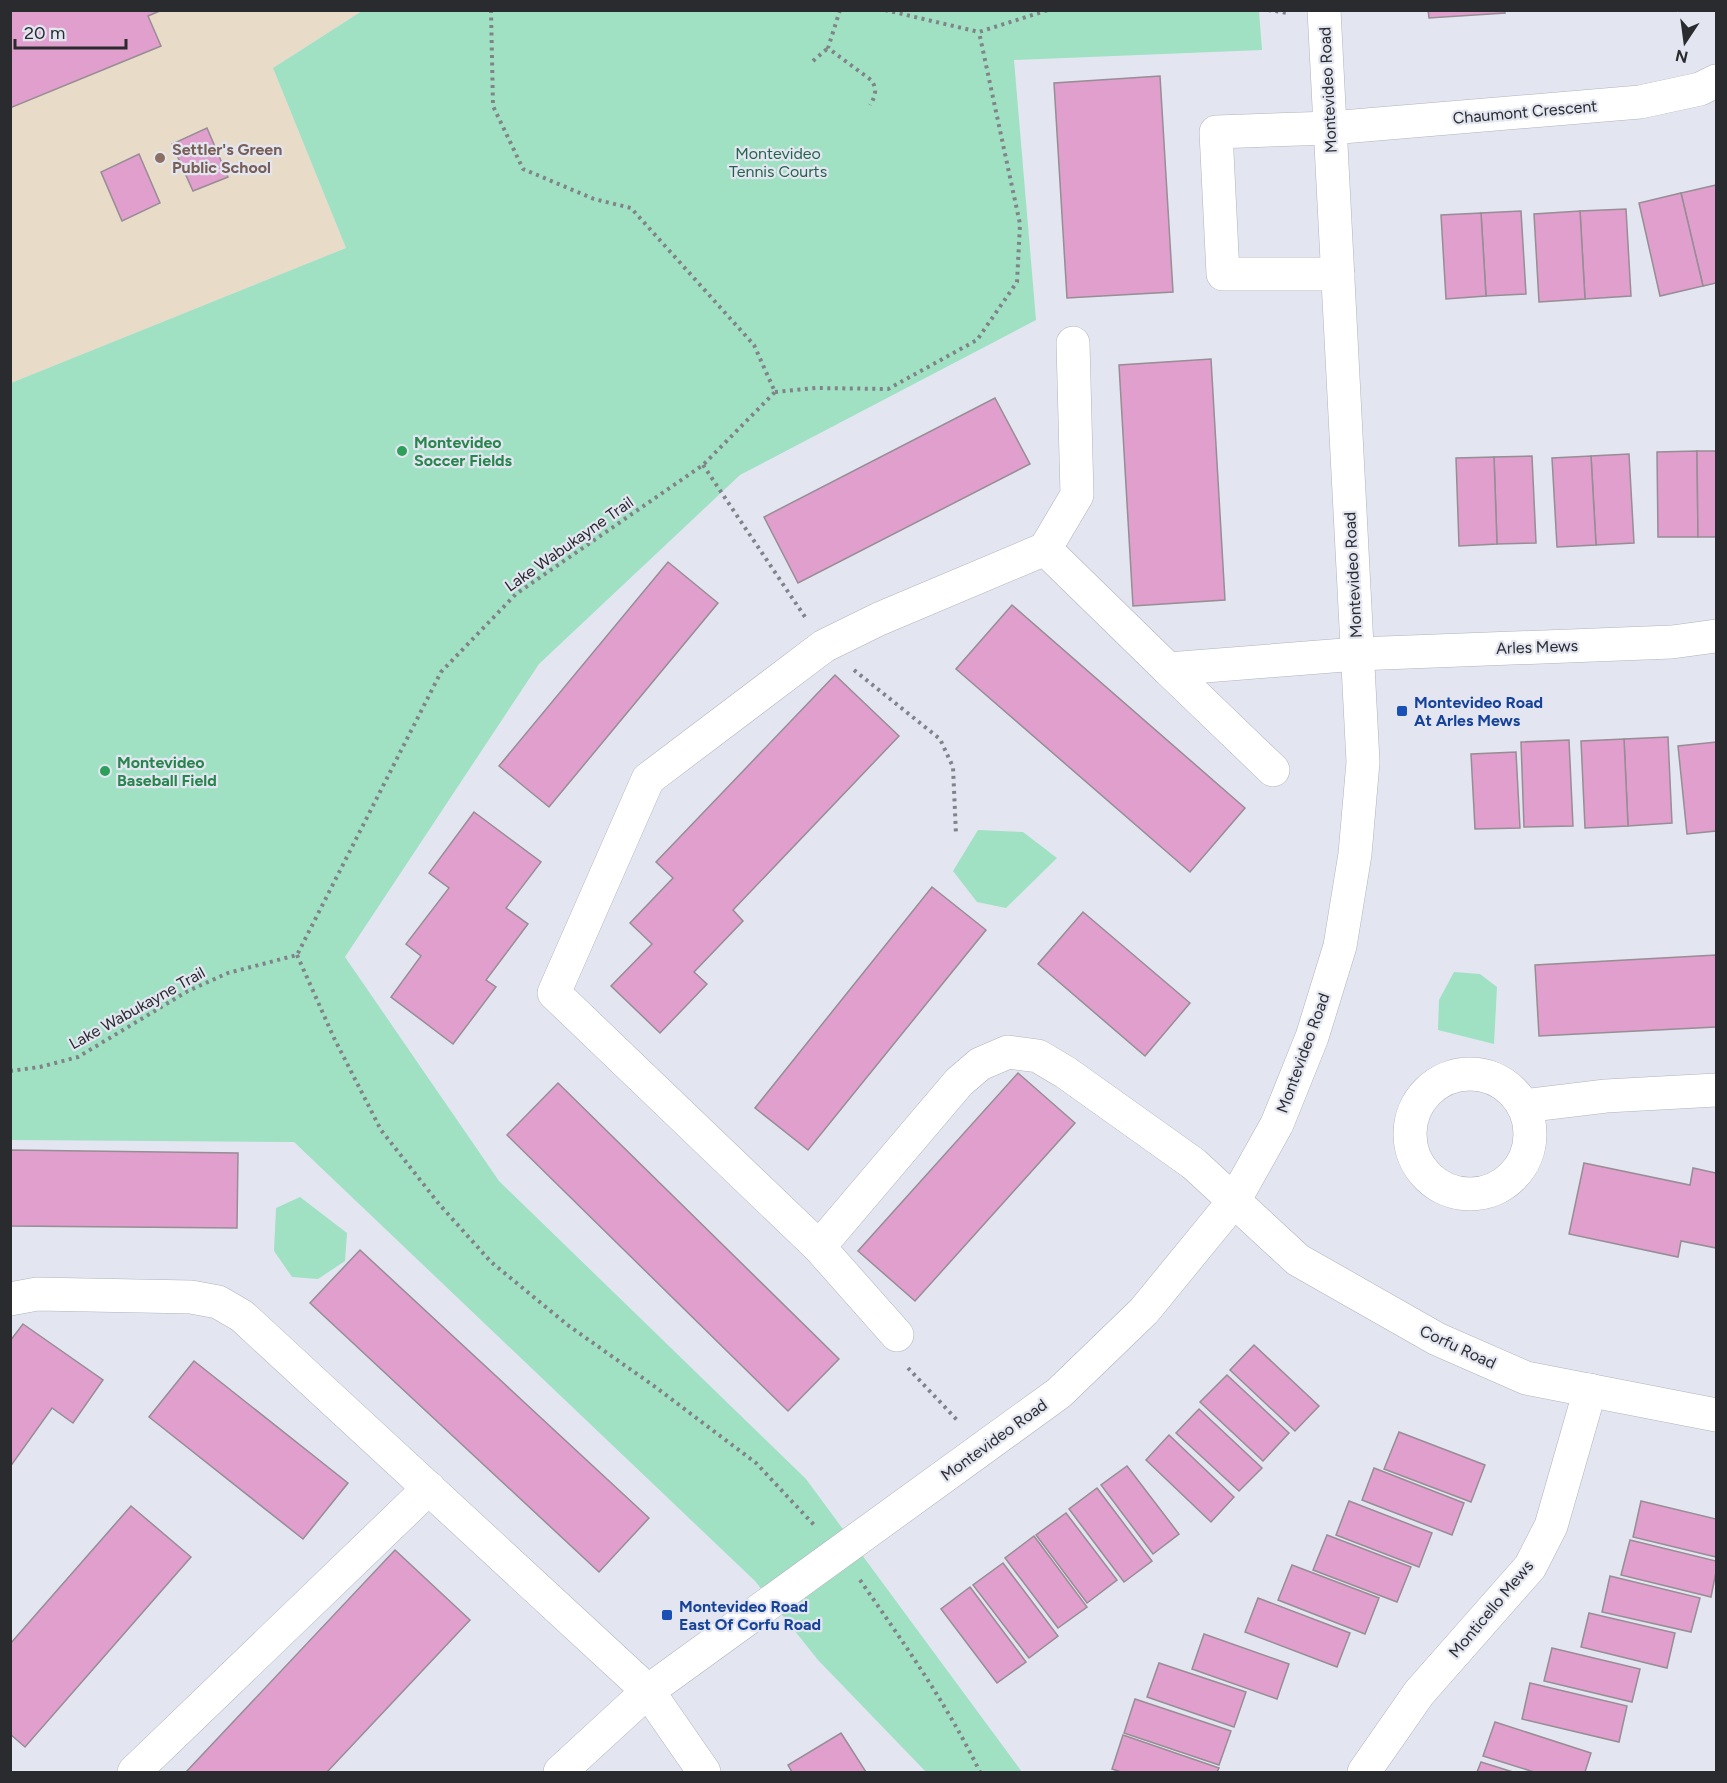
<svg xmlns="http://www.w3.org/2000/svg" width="1727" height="1783" viewBox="0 0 1727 1783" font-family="Figtree,sans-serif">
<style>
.education{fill:#e8dbc7}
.green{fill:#a0e1c3}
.building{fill:#e09fcd;stroke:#978d94;stroke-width:1.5}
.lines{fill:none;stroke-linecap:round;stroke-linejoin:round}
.minor-casing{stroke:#b0b2bd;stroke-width:34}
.path{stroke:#81838a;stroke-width:4;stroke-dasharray:3 4.5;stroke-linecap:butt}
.minor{stroke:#fff;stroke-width:33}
.education-dot{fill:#8d6e63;stroke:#e3e6f1;stroke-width:2}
.leisure-dot{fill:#2e9e5b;stroke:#e3e6f1;stroke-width:2}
.transit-dot{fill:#1a4fb4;stroke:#e3e6f1;stroke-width:2}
.labels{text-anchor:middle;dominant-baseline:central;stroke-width:4.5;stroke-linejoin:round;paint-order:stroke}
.street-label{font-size:16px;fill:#2a2b2f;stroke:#e3e6f1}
.education-label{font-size:16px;font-weight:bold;fill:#785e54;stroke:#e3e6f1;text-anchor:start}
.park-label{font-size:16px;fill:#25644c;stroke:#e3e6f1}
.leisure-label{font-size:16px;font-weight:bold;fill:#27864d;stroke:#e3e6f1;text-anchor:start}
.transit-label{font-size:16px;font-weight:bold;fill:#164399;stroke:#e3e6f1;text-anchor:start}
</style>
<rect width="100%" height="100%" fill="#e3e6f1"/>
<polygon class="education" points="11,11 362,11 273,68 346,248 11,383"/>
<g class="green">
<polygon points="362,11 1259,11 1262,50 1014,60 1036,320 740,475 539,664 345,957 499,1181 806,1479 1022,1772 926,1772 818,1660 755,1581 294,1142 11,1140 11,383 346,248 273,68"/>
<polygon points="978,830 1023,832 1057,858 1006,908 977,902 953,871"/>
<polygon points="1454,972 1480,974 1497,987 1494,1044 1438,1030 1439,1000"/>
<polygon points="300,1197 347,1233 345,1261 318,1279 292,1277 274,1251 276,1208"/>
</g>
<g class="building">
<polygon points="10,10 162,10 148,16 161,46 10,108"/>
<polygon points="1428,10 1504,10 1505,13 1429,18"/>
<polygon points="1160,76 1173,292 1067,298 1054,83"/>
<polygon points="207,128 228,177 193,191 172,144"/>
<polygon points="139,154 160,203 122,221 101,172"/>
<polygon points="1716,185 1716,283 1703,286 1681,193"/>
<polygon points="1681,193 1703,286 1660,296 1639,203"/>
<polygon points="1626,209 1631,296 1585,299 1580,211"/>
<polygon points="1521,211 1526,294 1486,296 1481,213"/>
<polygon points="1580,211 1585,299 1539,302 1534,214"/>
<polygon points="1481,213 1486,296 1446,299 1441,215"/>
<polygon points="1211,359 1225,600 1133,606 1119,365"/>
<polygon points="995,398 1030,464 798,583 764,517"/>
<polygon points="1697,451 1698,537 1658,537 1657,452"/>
<polygon points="1697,451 1716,451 1716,537 1698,537"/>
<polygon points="1629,454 1634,543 1596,545 1591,456"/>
<polygon points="1532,456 1536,543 1497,544 1494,457"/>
<polygon points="1591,456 1596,545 1557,547 1552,458"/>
<polygon points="1494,457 1497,544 1459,546 1456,458"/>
<polygon points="668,562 718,603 549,807 499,766"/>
<polygon points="1012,605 1245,808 1190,872 956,669"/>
<polygon points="835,675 899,736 733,910 743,921 694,972 707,984 660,1033 611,986 652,944 630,923 673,878 656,862"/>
<polygon points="1668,737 1672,823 1628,826 1624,739"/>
<polygon points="1624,739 1628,826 1585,828 1581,741"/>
<polygon points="1569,740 1573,826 1524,827 1521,742"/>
<polygon points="1716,742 1716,831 1687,834 1678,746"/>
<polygon points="1516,752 1520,828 1475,829 1471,754"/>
<polygon points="474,812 541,862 506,908 528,924 486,980 496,987 453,1044 391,997 421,956 406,944 449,888 429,873"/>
<polygon points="932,887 986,930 808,1150 755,1108"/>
<polygon points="1083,912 1190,1003 1145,1056 1038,964"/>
<polygon points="1716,955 1716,1027 1539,1036 1535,965"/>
<polygon points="1018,1073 1075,1123 915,1301 858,1251"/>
<polygon points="558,1083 839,1359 788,1411 507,1135"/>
<polygon points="10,1150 238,1153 237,1228 10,1226"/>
<polygon points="1584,1163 1690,1185 1693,1168 1716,1173 1716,1248 1681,1241 1678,1257 1569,1234"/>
<polygon points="360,1250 649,1518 599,1572 310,1303"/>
<polygon points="23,1324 103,1380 73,1423 52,1408 10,1467 10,1341"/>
<polygon points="1254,1345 1319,1406 1295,1431 1230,1370"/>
<polygon points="194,1361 348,1483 303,1539 149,1417"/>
<polygon points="1227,1375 1289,1433 1263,1461 1200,1402"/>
<polygon points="1199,1409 1262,1468 1239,1491 1176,1433"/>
<polygon points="1399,1432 1485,1465 1471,1502 1384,1469"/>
<polygon points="1169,1435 1234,1497 1211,1522 1146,1460"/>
<polygon points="1127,1466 1179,1534 1153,1554 1101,1485"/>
<polygon points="1374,1468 1464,1503 1452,1535 1362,1500"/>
<polygon points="1097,1488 1152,1561 1124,1582 1069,1509"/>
<polygon points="1349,1501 1432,1533 1419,1567 1336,1535"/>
<polygon points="1641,1501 1716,1519 1716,1557 1633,1537"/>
<polygon points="131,1506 191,1557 25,1747 10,1734 10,1644"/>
<polygon points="1066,1513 1117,1580 1087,1603 1036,1535"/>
<polygon points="1327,1535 1411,1567 1397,1602 1313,1570"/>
<polygon points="1034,1536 1087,1607 1058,1628 1005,1558"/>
<polygon points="1630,1540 1716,1561 1716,1572 1711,1597 1621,1575"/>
<polygon points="395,1550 470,1620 327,1772 186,1772"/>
<polygon points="1003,1563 1058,1636 1029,1658 973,1585"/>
<polygon points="1292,1565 1379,1598 1365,1634 1278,1600"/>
<polygon points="1610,1576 1700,1598 1691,1632 1602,1612"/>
<polygon points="970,1587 1026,1662 997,1683 941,1609"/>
<polygon points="1258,1598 1350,1633 1337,1667 1245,1632"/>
<polygon points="1589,1613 1675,1633 1667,1668 1581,1647"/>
<polygon points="1204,1634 1289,1664 1277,1699 1192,1669"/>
<polygon points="1552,1648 1640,1669 1632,1702 1544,1681"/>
<polygon points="1159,1663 1246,1692 1234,1727 1147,1697"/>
<polygon points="1530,1683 1627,1706 1619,1742 1522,1719"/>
<polygon points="1135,1699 1231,1731 1219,1765 1124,1733"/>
<polygon points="1495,1722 1591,1753 1585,1772 1534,1772 1483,1756"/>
<polygon points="841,1733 866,1772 792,1772 788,1765"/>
<polygon points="1123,1735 1219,1768 1217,1772 1121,1772 1112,1769"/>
<polygon points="1481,1762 1513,1772 1477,1772"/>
</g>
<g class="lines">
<g class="minor-casing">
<g id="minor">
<polyline points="1338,274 1223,274 1216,132 1330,128 1640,102 1700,89 1716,81"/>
<polyline points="1045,549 1077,495 1073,343"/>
<polyline points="1716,636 1672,642 1357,654 1168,669 1045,549 879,619 824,646 648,779 554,993 819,1247 959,1082 980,1064 1008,1052 1038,1056 1065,1072 1194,1164 1298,1260 1437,1339 1526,1378 1716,1415"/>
<polyline points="1168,669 1273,770"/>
<circle cx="1470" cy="1134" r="60"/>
<polyline points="1523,1106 1606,1096 1716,1090"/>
<polyline points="819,1247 897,1335"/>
<polyline points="10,1299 37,1294 191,1297 218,1302 242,1316 648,1691 704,1772"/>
<polyline points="134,1772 429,1488"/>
<polyline points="560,1772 648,1691 1059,1393 1144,1311 1234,1201 1277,1124 1312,1037 1340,946 1355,854 1363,762 1324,10"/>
<polyline points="1364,1772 1419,1693 1530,1567 1551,1526 1590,1390"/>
</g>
</g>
<g class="path">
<polyline points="491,10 493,106 523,169 594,199 631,208 754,345 775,392"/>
<path d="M840 10 828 48 871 80C878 89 875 97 870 105"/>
<polyline points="885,10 979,32 1048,10"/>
<polyline points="1268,10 1288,13"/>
<polyline points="813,61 828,48"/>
<polyline points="775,392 816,388 888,389 977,340 1017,282 1020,224 979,32"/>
<polyline points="703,465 805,617"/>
<polyline points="854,670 940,739 953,767 956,834"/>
<polyline points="297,955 334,1038 381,1130 439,1204 491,1262 569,1326 654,1386 756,1463 815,1526"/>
<polyline points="10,1071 40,1067 78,1057 188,991 228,973 297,955 441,672 516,594 703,465 775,392"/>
<polyline points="908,1368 958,1421"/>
<path d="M860 1580C903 1642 947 1704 980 1772"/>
</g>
<use href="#minor" class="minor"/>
</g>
<circle class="education-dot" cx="160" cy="158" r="6"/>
<g class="leisure-dot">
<circle cx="402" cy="451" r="6"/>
<circle cx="105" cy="771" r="6"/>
</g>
<g class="transit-dot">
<rect x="1396" y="705" width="12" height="12" rx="3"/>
<rect x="661" y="1609" width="12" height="12" rx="3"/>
</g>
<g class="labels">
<g class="street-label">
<text transform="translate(1328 90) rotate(-93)">Montevideo Road</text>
<text transform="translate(1525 112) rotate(-5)">Chaumont Crescent</text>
<text transform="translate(569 544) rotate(-35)">Lake Wabukayne Trail</text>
<text transform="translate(1353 575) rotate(-93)">Montevideo Road</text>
<text transform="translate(1537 647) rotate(-2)">Arles Mews</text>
<text transform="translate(137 1008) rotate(-29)">Lake Wabukayne Trail</text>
<text transform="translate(1303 1053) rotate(-70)">Montevideo Road</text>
<text transform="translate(1458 1347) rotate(25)">Corfu Road</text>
<text transform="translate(994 1440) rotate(-36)">Montevideo Road</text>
<text transform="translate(1491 1609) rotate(-50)">Monticello Mews</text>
</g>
<g class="education-label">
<text x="172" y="149">Settler's Green<tspan x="172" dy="18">Public School</tspan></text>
</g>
<g class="park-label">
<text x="778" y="153">Montevideo<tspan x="778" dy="18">Tennis Courts</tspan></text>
</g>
<g class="leisure-label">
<text x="414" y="442">Montevideo<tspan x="414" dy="18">Soccer Fields</tspan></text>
<text x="117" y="762">Montevideo<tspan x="117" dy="18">Baseball Field</tspan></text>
</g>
<g class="transit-label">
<text x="1414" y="702">Montevideo Road<tspan x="1414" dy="18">At Arles Mews</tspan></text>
<text x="679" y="1606">Montevideo Road<tspan x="679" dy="18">East Of Corfu Road</tspan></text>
</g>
</g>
<rect width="1727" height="1783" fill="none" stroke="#2a2b2f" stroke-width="24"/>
<g transform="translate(1685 42) rotate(193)" stroke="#e3e6f1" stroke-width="4.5" paint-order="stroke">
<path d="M0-4.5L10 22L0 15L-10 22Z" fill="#2a2b2f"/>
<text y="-9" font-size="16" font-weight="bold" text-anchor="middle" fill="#2a2b2f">N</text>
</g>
<path d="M15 39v9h111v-9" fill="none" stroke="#2a2b2f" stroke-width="3"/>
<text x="24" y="39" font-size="18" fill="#2a2b2f" stroke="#e3e6f1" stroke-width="4.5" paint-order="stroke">20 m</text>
</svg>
